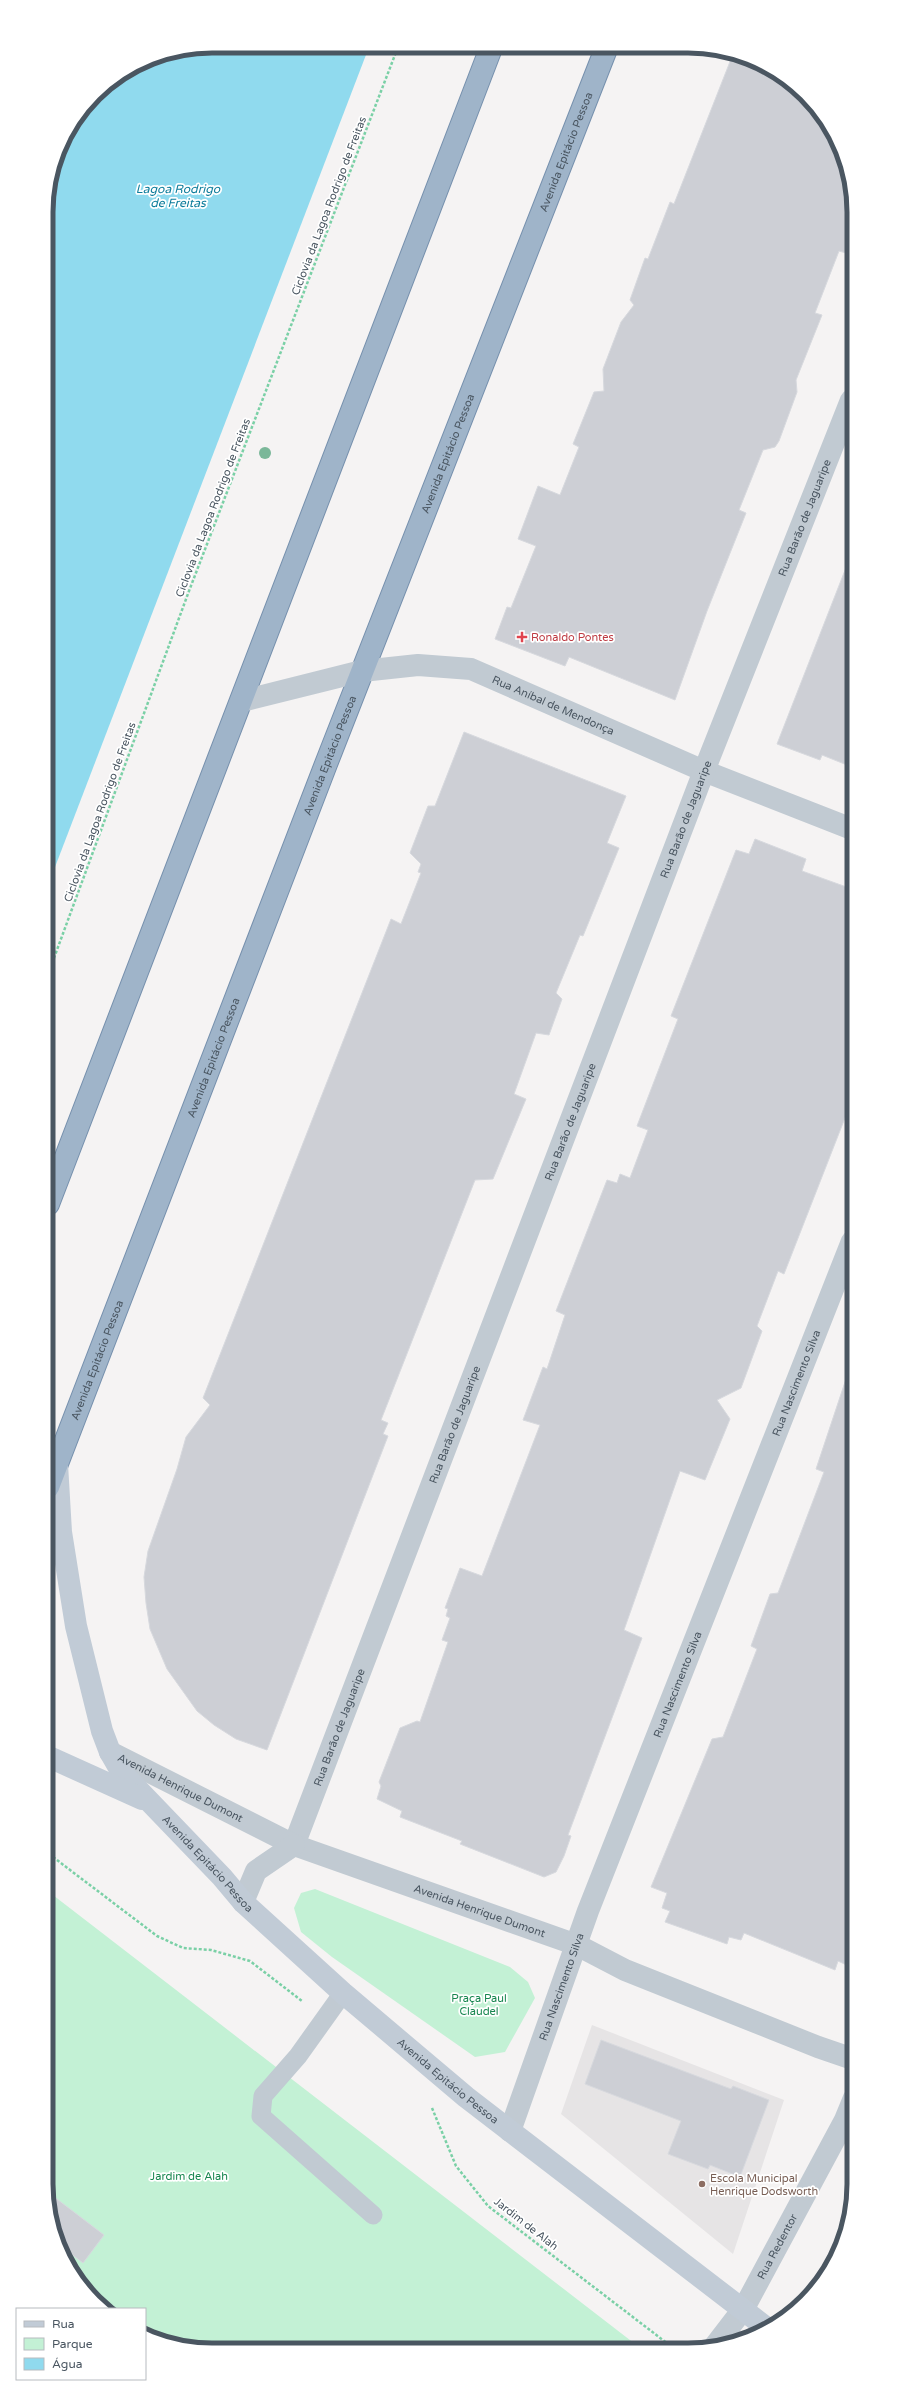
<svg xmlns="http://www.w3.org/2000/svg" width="900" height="2396" viewBox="0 0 900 2396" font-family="'Varela Round',sans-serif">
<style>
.education{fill:#e6e4e5}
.green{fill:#c3f1d5}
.water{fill:#90daee}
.building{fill:#cdcfd5;stroke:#d7d9de}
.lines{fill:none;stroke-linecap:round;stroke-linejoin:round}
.trunk-casing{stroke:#7690ad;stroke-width:24}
.path{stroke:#7ad0a6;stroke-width:2.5;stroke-dasharray:3 2;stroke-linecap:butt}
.service{stroke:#c1cad2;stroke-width:19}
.minor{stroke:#c1cad2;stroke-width:22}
.tertiary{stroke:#c1cad2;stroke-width:22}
.secondary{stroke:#c1cbd6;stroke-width:22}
.trunk{stroke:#9fb4c9;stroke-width:22}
.tree{fill:#7bb799}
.health-dot{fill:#e0444e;stroke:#fff;stroke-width:1.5}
.education-dot{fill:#8d6e63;stroke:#fff;stroke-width:1.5}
.labels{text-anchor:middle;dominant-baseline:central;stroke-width:3.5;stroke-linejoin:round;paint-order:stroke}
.street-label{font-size:11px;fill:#4a5661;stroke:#fff}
.health-label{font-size:11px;fill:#be3a42;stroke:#fff;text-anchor:start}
.park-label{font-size:11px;fill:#17864f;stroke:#fff}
.education-label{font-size:11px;fill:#785e54;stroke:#fff;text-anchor:start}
.water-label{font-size:12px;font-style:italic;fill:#0c7c9b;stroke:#fff}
.rim{fill:none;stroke:#4a5661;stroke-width:5}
</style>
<rect width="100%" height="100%" fill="#f5f3f3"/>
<polygon class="education" points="592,2025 784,2100 733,2254 561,2114"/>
<g class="green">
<polygon points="315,1889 510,1967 528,1982 535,1998 505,2052 475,2057 332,1957 301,1932 294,1908 301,1893"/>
<polygon points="49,1892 639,2347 180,2347 145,2335 145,2309 105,2309 95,2302 68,2267 49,2217"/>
</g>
<polygon class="water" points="212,46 369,47 47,888 46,201 63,139 102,87 149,59"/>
<g class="building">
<polygon points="733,54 762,63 805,94 832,129 851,179 851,239 846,253 839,251 815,313 822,315 796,380 797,392 779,441 775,447 763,450 739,510 746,513 707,611 675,700 569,657 565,666 495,639 507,607 511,608 536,546 518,539 538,486 560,495 579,447 573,444 594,392 604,391 603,369 621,322 634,305 630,300 645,258 648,259 670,202 674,204"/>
<polygon points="849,560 851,560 852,767 822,755 820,760 777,744"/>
<polygon points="464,732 626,796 607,843 619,848 583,936 580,935 556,993 562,999 549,1035 536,1033 514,1094 526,1099 493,1179 475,1180 381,1420 388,1423 383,1434 388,1436 267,1750 236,1739 214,1725 197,1711 167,1669 150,1629 146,1603 144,1577 148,1551 177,1469 186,1437 210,1405 203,1398 391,919 401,924 421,873 418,872 421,864 410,853 428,806 435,806"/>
<polygon points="755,839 806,859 802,871 852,889 852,1100 784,1274 778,1271 757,1326 762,1331 741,1388 717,1400 730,1419 705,1480 680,1471 624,1630 642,1638 568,1835 571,1836 564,1856 556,1872 544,1877 460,1844 462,1841 400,1817 402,1811 377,1799 381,1786 379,1782 400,1728 417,1721 420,1722 448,1642 442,1640 450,1618 446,1616 448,1609 445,1608 460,1568 482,1576 540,1425 523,1420 543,1367 547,1369 565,1315 556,1311 607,1180 617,1183 620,1174 630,1178 648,1130 637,1126 678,1019 671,1016 736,850 749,854"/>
<polygon points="847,1376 852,1377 853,1968 838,1961 835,1970 744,1933 741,1940 729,1937 727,1944 665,1922 670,1911 662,1908 667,1893 651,1887 712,1739 723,1737 757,1649 751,1646 770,1594 778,1593 824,1472 816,1469"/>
<polygon points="601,2040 731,2089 733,2086 769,2100 740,2177 710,2165 708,2169 668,2154 681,2121 585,2084"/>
<polygon points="49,2193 104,2235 83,2263 60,2245 49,2217"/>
</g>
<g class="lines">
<g class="trunk-casing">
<g id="trunk">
<polyline points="48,1204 491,48"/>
<path id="s7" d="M48 1487 326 764 606 49"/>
</g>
</g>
<g class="path">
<polyline points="47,977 189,591 398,47"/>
<polyline points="49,1854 157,1936 183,1948 211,1950 250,1961 302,2001"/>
<polyline points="432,2108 456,2166 488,2206 672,2347"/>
</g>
<polyline class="service" points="343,1993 298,2056 263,2096 261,2116 373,2215"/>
<g class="minor">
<path id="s1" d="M242 701 362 671 418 665 471 669 704 771 852 829"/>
<path id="s2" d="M294 1845 704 771 851 400"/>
<path id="s3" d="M510 2131 588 1911 852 1241"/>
<path id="s4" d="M714 2347 744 2308 845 2120 854 2098"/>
</g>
<g class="tertiary">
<path id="s5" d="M110 1752 294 1845 577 1945 625 1970 818 2047 853 2059"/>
<polyline points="243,1902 256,1871 294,1845"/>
</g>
<g class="secondary">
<path id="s6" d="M57 1464 61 1532 76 1626 102 1731 110 1752 122 1773 222 1877 243 1902 343 1993 466 2097 768 2329"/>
<polyline points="49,1757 142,1799"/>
</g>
<use href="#trunk" class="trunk"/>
</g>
<circle class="tree" cx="265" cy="453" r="6"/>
<path class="health-dot" d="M520 631h4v4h4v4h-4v4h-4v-4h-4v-4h4z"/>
<circle class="education-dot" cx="702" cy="2184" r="4"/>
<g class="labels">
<g class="street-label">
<text stroke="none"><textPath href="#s7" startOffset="1432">Avenida Epitácio Pessoa</textPath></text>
<text transform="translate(329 206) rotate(-69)">Ciclovia da Lagoa Rodrigo de Freitas</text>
<text stroke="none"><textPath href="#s7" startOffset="1108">Avenida Epitácio Pessoa</textPath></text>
<text transform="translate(213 508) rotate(-69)">Ciclovia da Lagoa Rodrigo de Freitas</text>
<text stroke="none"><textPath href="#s2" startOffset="1422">Rua Barão de Jaguaripe</textPath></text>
<text stroke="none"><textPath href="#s1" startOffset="323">Rua Aníbal de Mendonça</textPath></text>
<text stroke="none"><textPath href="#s7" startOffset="784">Avenida Epitácio Pessoa</textPath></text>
<text transform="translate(100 812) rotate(-70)">Ciclovia da Lagoa Rodrigo de Freitas</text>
<text stroke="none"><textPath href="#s2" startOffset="1098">Rua Barão de Jaguaripe</textPath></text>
<text stroke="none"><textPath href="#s7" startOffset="460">Avenida Epitácio Pessoa</textPath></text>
<text stroke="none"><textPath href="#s2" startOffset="774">Rua Barão de Jaguaripe</textPath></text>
<text stroke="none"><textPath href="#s7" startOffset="136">Avenida Epitácio Pessoa</textPath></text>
<text stroke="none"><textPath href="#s3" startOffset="801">Rua Nascimento Silva</textPath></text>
<text stroke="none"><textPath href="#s2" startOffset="450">Rua Barão de Jaguaripe</textPath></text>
<text stroke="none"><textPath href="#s3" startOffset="477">Rua Nascimento Silva</textPath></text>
<text stroke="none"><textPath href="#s2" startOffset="126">Rua Barão de Jaguaripe</textPath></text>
<text stroke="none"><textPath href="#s5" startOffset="79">Avenida Henrique Dumont</textPath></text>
<text stroke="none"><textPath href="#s6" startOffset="443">Avenida Epitácio Pessoa</textPath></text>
<text stroke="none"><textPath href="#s5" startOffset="403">Avenida Henrique Dumont</textPath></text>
<text stroke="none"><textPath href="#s3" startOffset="153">Rua Nascimento Silva</textPath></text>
<text stroke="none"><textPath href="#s6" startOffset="767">Avenida Epitácio Pessoa</textPath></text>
<text transform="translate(526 2224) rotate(38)">Jardim de Alah</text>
<text stroke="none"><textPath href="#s4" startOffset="119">Rua Redentor</textPath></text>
</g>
<g class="health-label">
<text x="531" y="637">Ronaldo Pontes</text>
</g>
<g class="park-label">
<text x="479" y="1998">Praça Paul<tspan x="479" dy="13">Claudel</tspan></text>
<text x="189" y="2176">Jardim de Alah</text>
</g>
<g class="education-label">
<text x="710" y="2178">Escola Municipal<tspan x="710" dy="13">Henrique Dodsworth</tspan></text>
</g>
<g class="water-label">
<text x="178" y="189">Lagoa Rodrigo<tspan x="178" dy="14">de Freitas</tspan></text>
</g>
</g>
<path d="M0 0H900V2396H0ZM212 53H688A159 159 0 0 1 847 212V2184A159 159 0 0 1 688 2343H212A159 159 0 0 1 53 2184V212A159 159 0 0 1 212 53Z" fill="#fff" fill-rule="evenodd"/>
<path class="rim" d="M212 53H688A159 159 0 0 1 847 212V2184A159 159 0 0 1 688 2343H212A159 159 0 0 1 53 2184V212A159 159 0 0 1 212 53Z"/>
<rect x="16" y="2308" width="130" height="72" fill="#ffffff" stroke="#b7bbc0"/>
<rect x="24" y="2321" width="20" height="6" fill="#c1cbd6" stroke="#b7bbc0"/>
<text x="52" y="2328" font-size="12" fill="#4a5661">Rua</text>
<rect x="24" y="2338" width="20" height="12" fill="#c3f1d5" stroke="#b7bbc0"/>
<text x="52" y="2348" font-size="12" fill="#4a5661">Parque</text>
<rect x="24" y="2358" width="20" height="12" fill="#90daee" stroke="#b7bbc0"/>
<text x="52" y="2368" font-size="12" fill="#4a5661">Água</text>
</svg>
